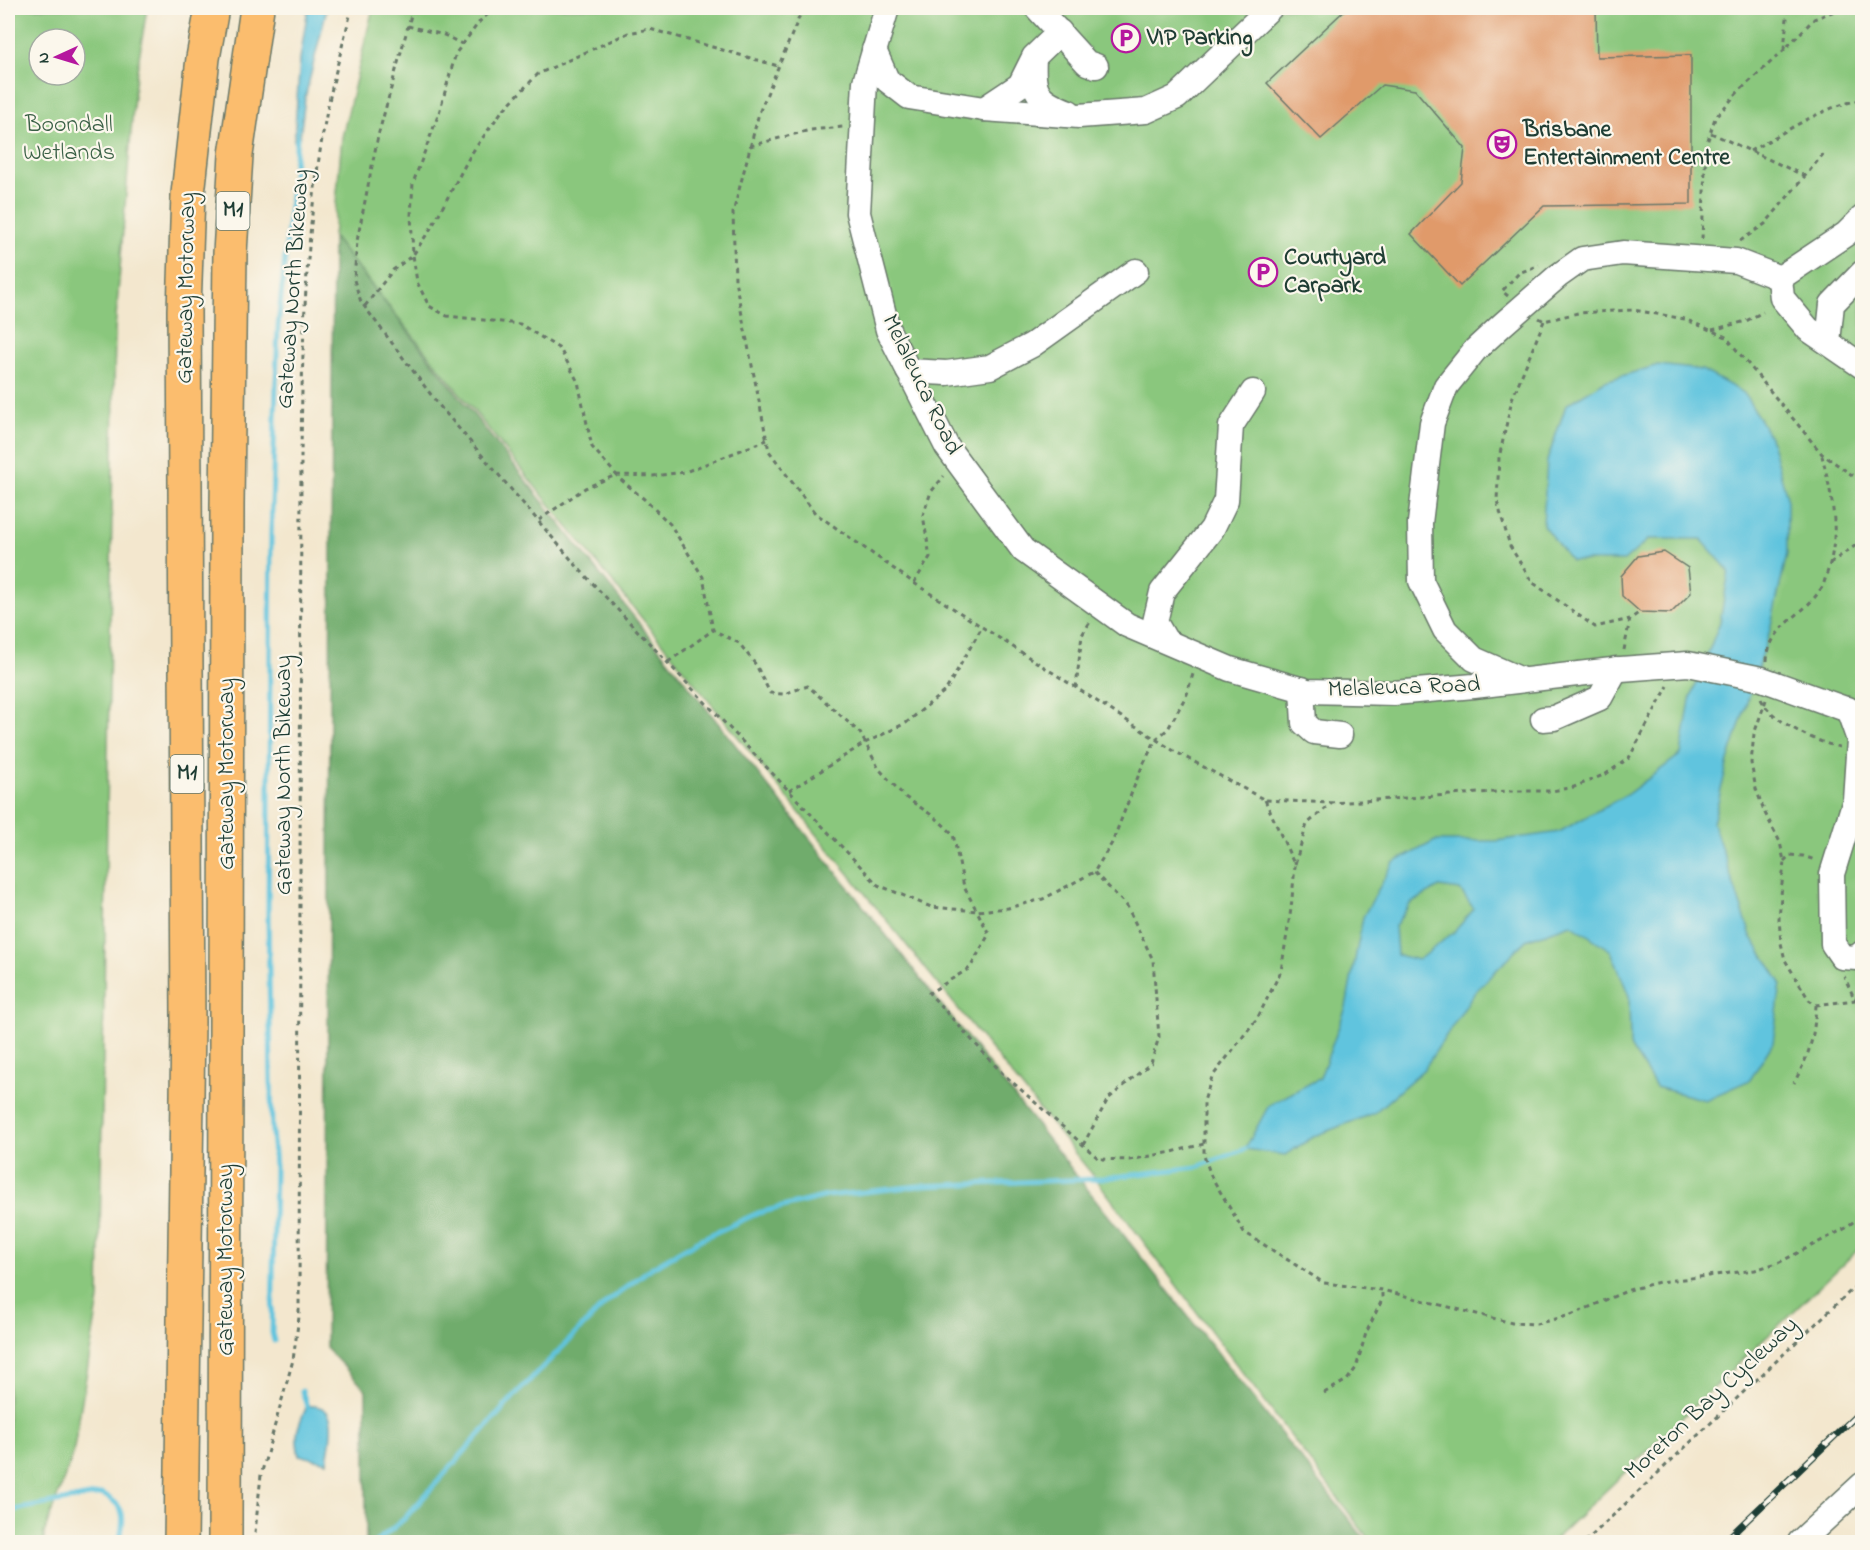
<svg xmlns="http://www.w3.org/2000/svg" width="1870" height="1550" viewBox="0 0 1870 1550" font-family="'Indie Flower',sans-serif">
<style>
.green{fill:#8ac77d;stroke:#548258;stroke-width:1.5;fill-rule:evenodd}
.forest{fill:#6fac6c;stroke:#477450;stroke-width:1.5}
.water{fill:#60c4de;stroke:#408089;stroke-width:1.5;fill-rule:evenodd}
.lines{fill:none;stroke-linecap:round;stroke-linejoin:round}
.stream{stroke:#60c4de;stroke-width:5}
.building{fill:#e09a6a}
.minor-casing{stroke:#69786a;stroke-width:27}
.highway-casing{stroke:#69786a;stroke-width:36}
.path{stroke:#69786a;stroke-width:3;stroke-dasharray:4.5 4.5;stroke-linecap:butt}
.minor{stroke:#fff;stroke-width:24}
.highway{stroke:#fbbd6e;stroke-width:33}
.rail-casing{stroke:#1f3d34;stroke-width:7}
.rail{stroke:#fbf7ec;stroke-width:4.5;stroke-dasharray:14;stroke-linecap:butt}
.labels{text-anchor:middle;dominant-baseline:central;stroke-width:4.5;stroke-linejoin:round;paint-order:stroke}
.shield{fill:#fbf7ec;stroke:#61756b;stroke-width:1.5}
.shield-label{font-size:22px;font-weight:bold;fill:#1f3d34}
.poi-label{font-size:24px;font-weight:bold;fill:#1f3d34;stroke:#fbf7ec;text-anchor:start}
.park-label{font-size:24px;fill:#3a6046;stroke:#fbf7ec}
.street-label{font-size:24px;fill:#1f3d34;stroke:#fbf7ec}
</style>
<rect width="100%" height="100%" fill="#fbf7ec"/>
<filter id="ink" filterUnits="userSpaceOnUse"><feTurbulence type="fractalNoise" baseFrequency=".0167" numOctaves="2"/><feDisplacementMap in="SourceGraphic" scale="12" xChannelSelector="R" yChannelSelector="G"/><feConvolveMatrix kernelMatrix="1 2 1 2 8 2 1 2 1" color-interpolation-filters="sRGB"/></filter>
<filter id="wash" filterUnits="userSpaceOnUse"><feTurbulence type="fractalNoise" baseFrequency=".008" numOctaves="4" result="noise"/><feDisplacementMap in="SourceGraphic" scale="24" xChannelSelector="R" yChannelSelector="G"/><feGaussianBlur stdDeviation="1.35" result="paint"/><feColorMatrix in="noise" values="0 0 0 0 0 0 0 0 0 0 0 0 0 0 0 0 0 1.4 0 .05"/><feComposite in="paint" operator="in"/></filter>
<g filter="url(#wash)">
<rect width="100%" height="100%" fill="#f3e7ce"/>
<g class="green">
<path d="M8 8H147L135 83 115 330 99 1299 73 1454 44 1533V1542H8ZM39 39H75V75H39Z"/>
<polygon points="373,8 1862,8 1862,1246 1552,1542 1371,1542 1096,1179 333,237 342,137"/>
</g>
<polygon class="forest" points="333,237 1367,1542 366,1542 366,1390 326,1348"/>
<g class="water">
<polygon points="308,8 327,8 305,98 300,136 294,140 300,59"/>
<path d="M1658 365 1702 370 1744 393 1770 437 1787 497V554L1769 634 1728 761 1713 823 1751 936 1781 983 1773 1043 1750 1080 1705 1100 1656 1087 1630 1046 1629 996 1611 951 1571 924 1526 940 1475 992 1424 1069 1374 1113 1315 1136 1285 1155 1245 1149 1269 1105 1320 1078 1346 1007 1363 917 1393 863 1435 841H1496L1559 832 1629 793 1681 754 1690 700 1720 622 1729 571 1701 539H1649L1624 561H1571L1543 525 1547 461 1566 405 1605 381ZM1439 887 1460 890 1474 909 1454 932 1418 960 1397 955 1395 926 1410 904Z"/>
<path d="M307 1406C342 1403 330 1439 327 1462L299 1455C294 1433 298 1426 307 1406Z"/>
</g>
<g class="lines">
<g class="stream">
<polyline points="274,1341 272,1333 275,1166 272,1132 268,917 271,535 278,327 297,138"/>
<polyline points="302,1391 307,1406"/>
<path d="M8 1511 101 1494C127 1505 125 1519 119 1542"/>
<polyline points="376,1542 404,1519 516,1394 606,1303 651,1268 701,1239 758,1213 827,1196 918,1186 1096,1179 1197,1167 1245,1149"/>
</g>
</g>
<g id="blocks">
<g class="building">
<polygon points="1347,8 1596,8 1597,57 1691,55 1691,204 1544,206 1460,286 1411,234 1461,182 1465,148 1415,90 1382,85 1321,139 1267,83"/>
<polygon points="1664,552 1688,568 1691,593 1671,613 1640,612 1622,596 1621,576 1638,556"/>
</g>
</g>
</g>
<g filter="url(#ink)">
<use href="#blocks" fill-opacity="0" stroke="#69786a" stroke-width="1.5"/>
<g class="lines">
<g class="minor-casing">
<g id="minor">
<polyline points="887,8 865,82 858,213 888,330 947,447 1023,550 1127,625 1230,669 1307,691 1394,693 1474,686 1621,669 1688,664 1762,679 1862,715"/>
<polyline points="1037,8 1087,63 1096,66"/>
<polyline points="874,50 887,80 909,97 984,109 1079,116 1146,111 1177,97 1270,8"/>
<path d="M1034 58C1032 92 1036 99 1069 112"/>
<polyline points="984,109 1020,85 1034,57 1060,32"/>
<polyline points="1862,218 1846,234 1780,278 1782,298 1808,329 1862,366"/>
<polyline points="1828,342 1832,304 1862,273"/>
<polyline points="908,371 947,373 990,367 1032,345 1136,271"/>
<polyline points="1166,641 1155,622 1162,592 1212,529 1226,500 1231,426 1253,392"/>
<polyline points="1522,680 1474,659 1445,630 1421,581 1420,523 1432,423 1446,386 1475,350 1502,325 1558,276 1582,259 1623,253 1736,261 1780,278"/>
<polyline points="1302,689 1304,723 1314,732 1340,735"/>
<polyline points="1848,709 1859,740 1855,800 1832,874 1833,944 1842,957 1857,958 1862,953"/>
<polyline points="1543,719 1554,718 1600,698 1616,669"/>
<polyline points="1800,1542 1862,1485"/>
</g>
</g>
<g class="highway-casing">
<g id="highway">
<polyline points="181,1542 188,1022 184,310 188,194 203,58 212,8"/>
<polyline points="225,1542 227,505 230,253 236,155 257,8"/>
</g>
</g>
<g class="path">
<polyline points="413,8 378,136 357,241 354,280 361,302 438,404 581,571 878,885 931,907 977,911 989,934 970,968 929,993 1002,1073 1099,1159 1129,1160 1172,1152 1204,1144"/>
<polyline points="495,8 480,21 456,53 439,113 413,183 411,215 413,255 417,282 429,306 447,316 520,324 560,349 578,382 592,447 620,479 644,499 670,524 703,577 713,630 739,643 756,665 770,693 783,694 808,686 860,733 879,769 905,797 936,818 953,834 964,887 977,911 1008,908 1043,899 1094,872 1112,843 1141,769 1156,739 1168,729 1187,694 1193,674"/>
<polyline points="803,8 759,113 733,213 735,280 769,451 815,513 914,583 1174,751 1265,800 1332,803"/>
<polyline points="408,26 444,35 462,44"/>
<polyline points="1784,49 1788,8"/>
<polyline points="1711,133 1805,176"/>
<polyline points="750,146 810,130 843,127"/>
<path d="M1750 151C1782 134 1827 104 1862 100"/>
<polyline points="1702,239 1706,146 1715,118 1738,92 1783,51 1814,19 1842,8"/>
<polyline points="1740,241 1765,224 1825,152"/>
<polyline points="1508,296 1502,291 1519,273 1539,265"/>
<polyline points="365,306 393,270 413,255 433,225 471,154 502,111 538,74 628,33 650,29 778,66"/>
<polyline points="1539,318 1544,321 1578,313 1634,310 1685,319 1726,337 1822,454 1862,482"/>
<polyline points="1544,321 1512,399 1499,458 1497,501 1510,546 1532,582 1595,627 1630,619"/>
<polyline points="1712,330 1746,321 1763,312"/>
<polyline points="539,520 585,488 616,475 653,476 685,472 767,440"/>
<polyline points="1830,563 1862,541"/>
<polyline points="914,583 930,557 923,515 931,492 944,476"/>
<polyline points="1624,650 1630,619 1640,612"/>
<path d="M1767 661C1768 627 1803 617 1820 590 1824 586 1825 578 1827 573 1841 534 1832 495 1822 456"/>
<polyline points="668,662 713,630"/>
<polyline points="1076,688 1082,635 1090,622"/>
<path d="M1761 699C1771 721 1817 743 1840 747"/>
<path d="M1766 700 1754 734 1751 763 1756 789 1765 813 1780 842 1784 861 1779 919 1781 943 1785 960 1809 1000 1816 1005C1814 1039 1810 1053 1794 1083"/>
<polyline points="789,791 865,743 906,723 946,690 982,627"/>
<polyline points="1265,800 1295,866 1291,909 1281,971 1258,1017 1212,1077 1204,1101 1204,1156 1211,1176 1244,1232 1324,1283 1382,1290 1512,1323 1536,1324 1571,1315 1629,1290 1659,1282 1755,1270 1780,1262 1846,1228 1862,1214"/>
<polyline points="1784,861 1790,855 1803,856 1815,860"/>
<polyline points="1295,864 1307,824 1332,803 1509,791 1552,791 1574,787 1606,774 1629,758 1668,686"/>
<polyline points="1855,1000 1862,988"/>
<polyline points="1816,1005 1855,1000 1844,976"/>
<polyline points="1083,1145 1108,1099 1151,1063 1159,1037 1153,960 1127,906 1094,872"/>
<polyline points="1324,1393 1347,1380 1356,1368 1366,1333 1382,1300 1382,1290"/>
<path d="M254 1542 261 1475 293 1360 299 1317 301 459C302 349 305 236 324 127 331 87 342 47 352 8"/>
<polyline points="1585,1542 1862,1280"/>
</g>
<use href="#minor" class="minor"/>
<use href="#highway" class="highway"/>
<g class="rail-casing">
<polyline id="rail" points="1724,1542 1862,1410"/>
</g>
<use href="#rail" class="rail"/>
</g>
</g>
<defs>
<g id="parking-ring" transform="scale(1.5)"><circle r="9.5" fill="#fbf7ec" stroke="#b5179e" stroke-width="1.5"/><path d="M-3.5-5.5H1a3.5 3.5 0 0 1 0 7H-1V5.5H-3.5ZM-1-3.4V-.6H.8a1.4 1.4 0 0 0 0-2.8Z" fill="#b5179e"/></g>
<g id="theatre-ring" transform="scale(1.5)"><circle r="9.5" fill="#fbf7ec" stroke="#b5179e" stroke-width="1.5"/><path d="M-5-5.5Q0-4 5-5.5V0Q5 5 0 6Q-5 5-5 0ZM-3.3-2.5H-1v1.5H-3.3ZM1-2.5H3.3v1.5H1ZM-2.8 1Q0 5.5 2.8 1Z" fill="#b5179e"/></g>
</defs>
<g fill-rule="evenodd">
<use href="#parking-ring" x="1126" y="38"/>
<use href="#theatre-ring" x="1502" y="144"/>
<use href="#parking-ring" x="1263" y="272"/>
</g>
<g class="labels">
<g class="shield">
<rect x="216.5" y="192" width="33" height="38" rx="4.5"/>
<rect x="170.5" y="755" width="33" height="38" rx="4.5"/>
</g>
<g class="shield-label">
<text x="233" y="211">M1</text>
<text x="187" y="774">M1</text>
</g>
<g class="poi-label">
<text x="1147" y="38">VIP Parking</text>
<text x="1523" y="130">Brisbane<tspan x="1523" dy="28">Entertainment Centre</tspan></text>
<text x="1284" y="258">Courtyard<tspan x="1284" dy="28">Carpark</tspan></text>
</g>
<g class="park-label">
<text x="69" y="125">Boondall<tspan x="69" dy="28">Wetlands</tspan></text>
</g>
<g class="street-label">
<text transform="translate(187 288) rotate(-89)">Gateway Motorway</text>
<text transform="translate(294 289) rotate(-86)">Gateway North Bikeway</text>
<text transform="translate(921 385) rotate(64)">Melaleuca Road</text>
<text transform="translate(1404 688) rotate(-2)">Melaleuca Road</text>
<text transform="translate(227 774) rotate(-90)">Gateway Motorway</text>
<text transform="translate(284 775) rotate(-90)">Gateway North Bikeway</text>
<text transform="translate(226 1260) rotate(-90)">Gateway Motorway</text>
<text transform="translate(1712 1399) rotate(-43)">Moreton Bay Cycleway</text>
</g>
</g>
<rect width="1870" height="1550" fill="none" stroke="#fbf7ec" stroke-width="30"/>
<g transform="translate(57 57) rotate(266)"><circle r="28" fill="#fbf7ec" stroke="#a3ada2" stroke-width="1.5"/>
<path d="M0-4.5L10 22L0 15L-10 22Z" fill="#b5179e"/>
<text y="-9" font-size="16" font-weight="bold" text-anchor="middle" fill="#1f3d34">N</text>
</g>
</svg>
